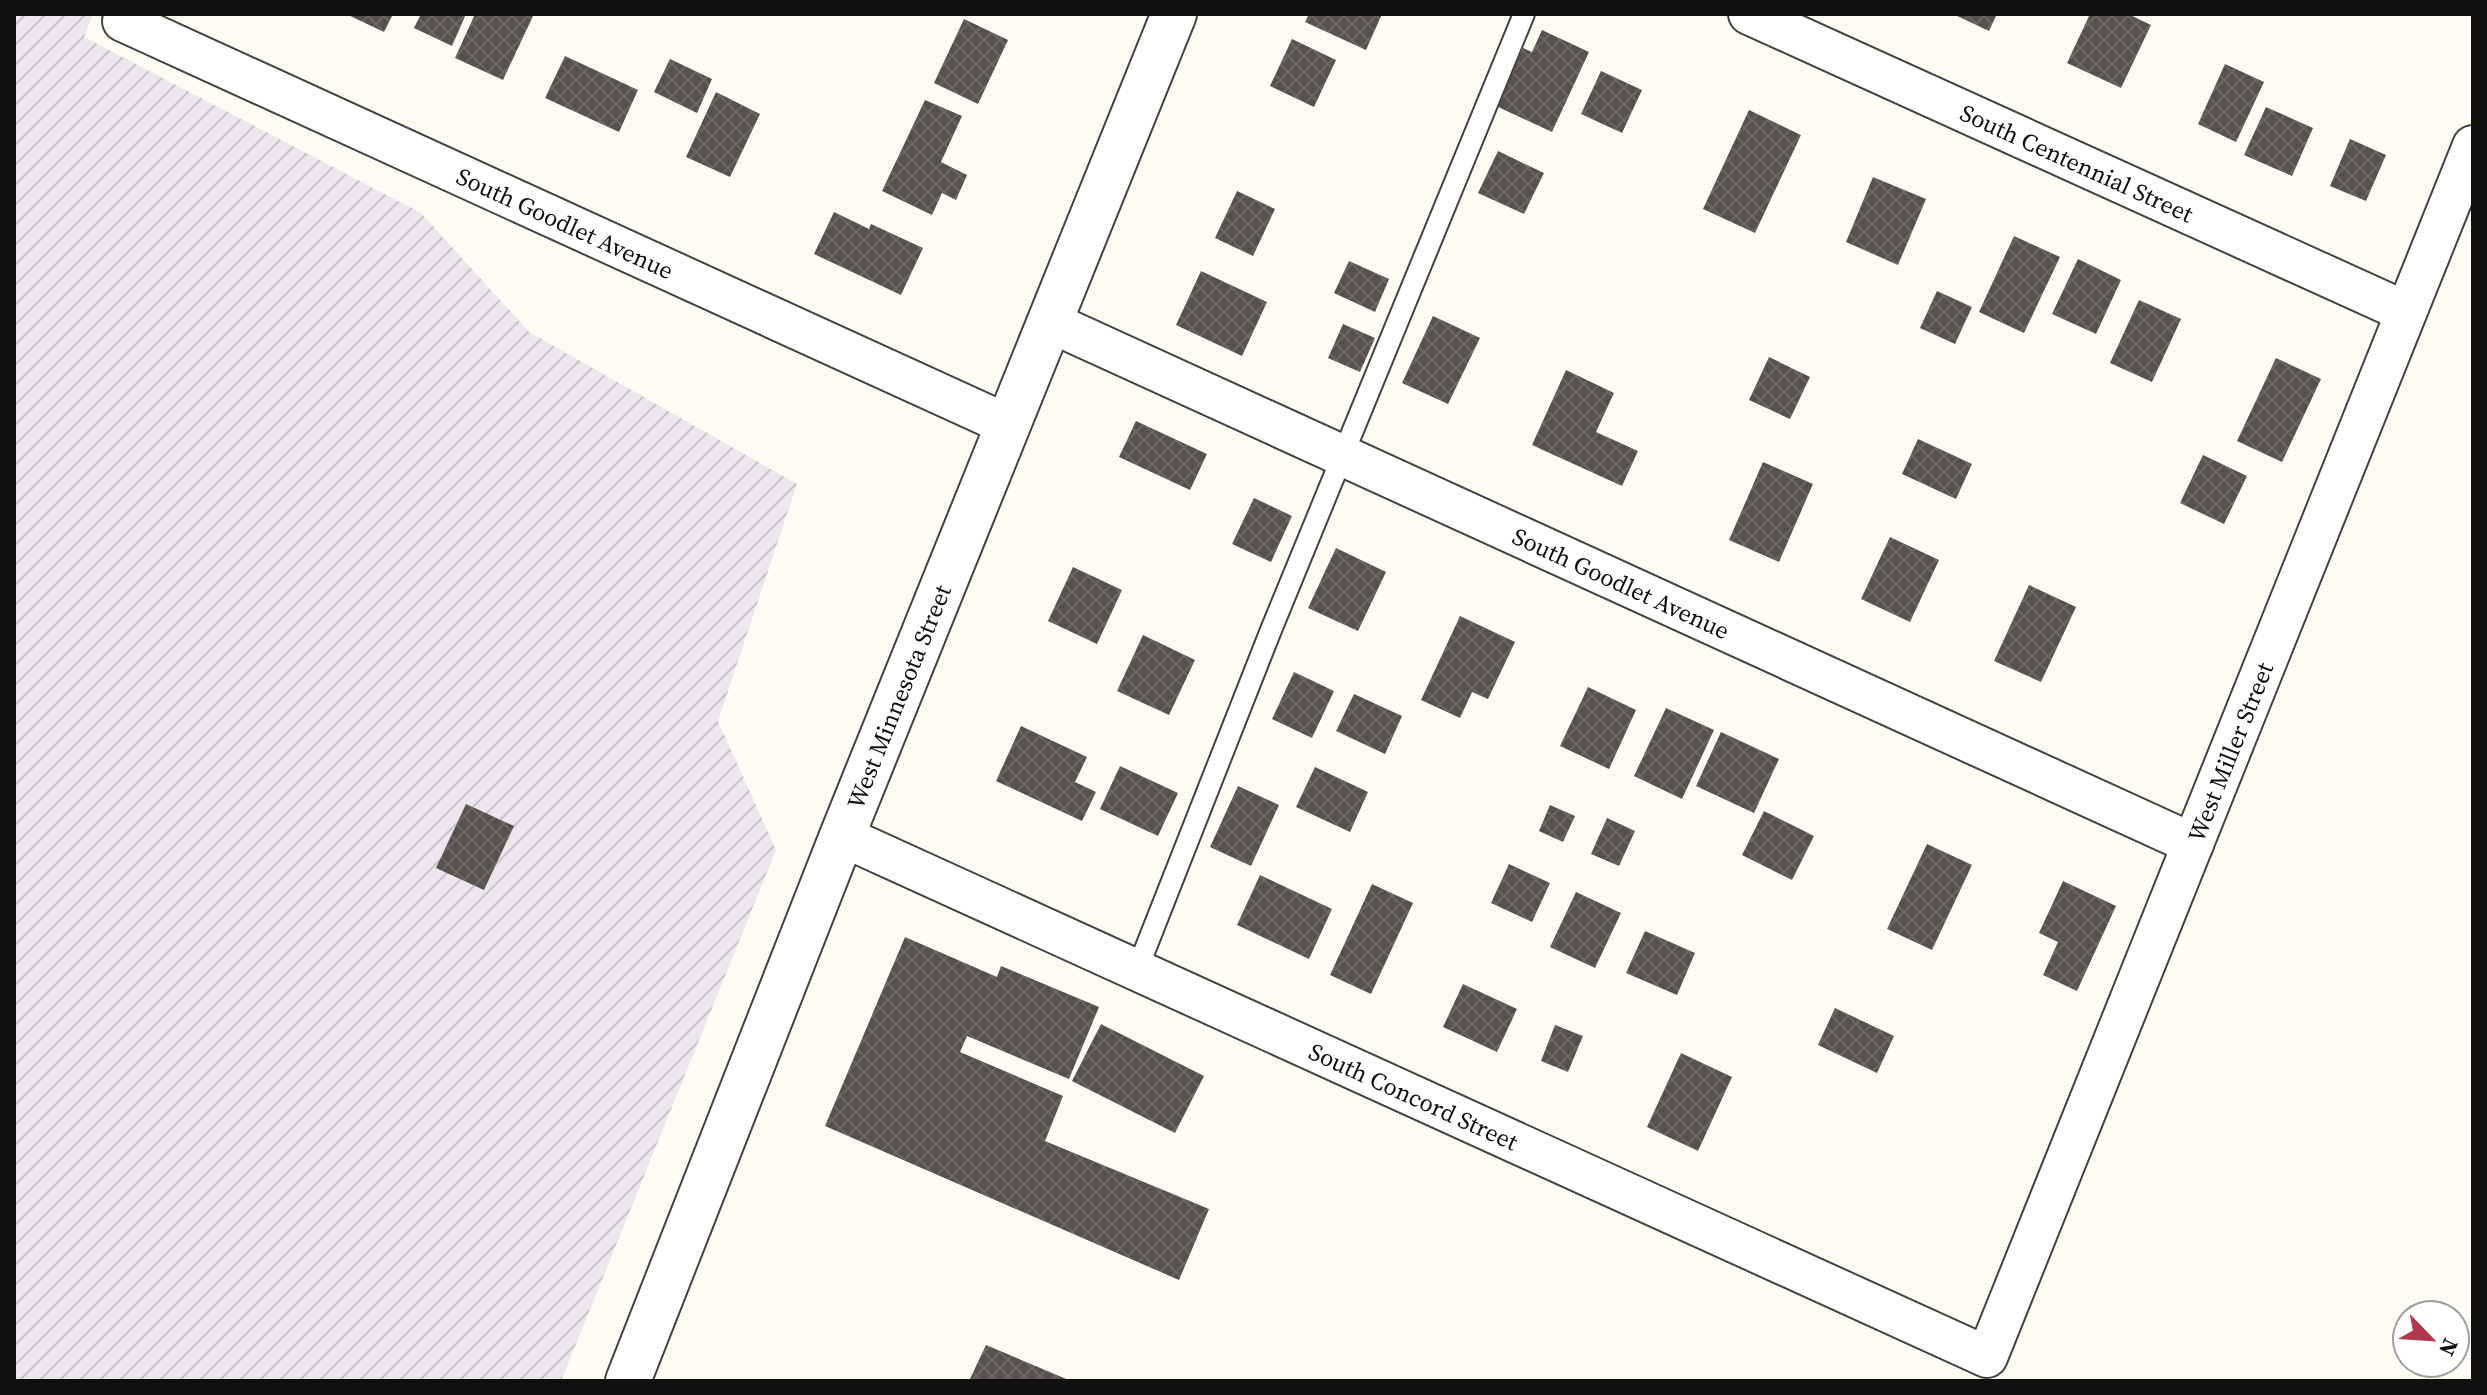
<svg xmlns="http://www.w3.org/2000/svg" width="2487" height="1395" viewBox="0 0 2487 1395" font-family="'Source Serif 4',serif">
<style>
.industrial{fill:url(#industrial-furrows)}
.building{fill:url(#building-cross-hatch)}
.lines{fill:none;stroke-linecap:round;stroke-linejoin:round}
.service-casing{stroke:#434343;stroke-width:24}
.minor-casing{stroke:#434343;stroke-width:44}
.tertiary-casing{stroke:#434343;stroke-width:48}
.service{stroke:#fff;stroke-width:20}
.minor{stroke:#fff;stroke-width:40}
.tertiary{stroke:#fff;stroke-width:44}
.labels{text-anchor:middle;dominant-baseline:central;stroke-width:8;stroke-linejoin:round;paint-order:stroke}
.street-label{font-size:24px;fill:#101010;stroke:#fff}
</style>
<defs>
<pattern id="industrial-furrows" width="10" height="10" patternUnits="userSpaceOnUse" patternTransform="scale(2)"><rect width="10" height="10" fill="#ece6ed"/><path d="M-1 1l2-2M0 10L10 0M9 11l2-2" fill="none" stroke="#c9c4ca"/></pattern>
<pattern id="building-cross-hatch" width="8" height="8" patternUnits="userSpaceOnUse" patternTransform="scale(2)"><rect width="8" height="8" fill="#58504e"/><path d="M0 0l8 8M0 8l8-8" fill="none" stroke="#6b6563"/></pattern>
</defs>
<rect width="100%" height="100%" fill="#fefbf5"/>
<polygon class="industrial" points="14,14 93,14 84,37 421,213 529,332 797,484 718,721 776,850 561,1381 14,1381"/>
<g class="building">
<polygon points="346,14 393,14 384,32"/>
<polygon points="421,14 466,14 452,46 414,28"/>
<polygon points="475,14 534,14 503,80 455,58"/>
<polygon points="1309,14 1382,14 1366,50 1305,22"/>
<polygon points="1953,14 1997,14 1989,31"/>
<polygon points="2090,14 2128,14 2151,25 2121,88 2067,63"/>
<polygon points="964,19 1008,40 978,104 934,83"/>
<polygon points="1542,30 1589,52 1552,132 1496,106 1523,48 1532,52"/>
<polygon points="1292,39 1336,60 1314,107 1270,86"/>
<polygon points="565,56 638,90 619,132 545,98"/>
<polygon points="670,59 712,79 697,113 654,92"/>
<polygon points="2225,64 2264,82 2236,142 2198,124"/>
<polygon points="1601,71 1642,90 1622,133 1581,114"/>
<polygon points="716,92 760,114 730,177 686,157"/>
<polygon points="925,100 962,116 941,162 967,175 956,200 942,193 932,215 882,191"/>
<polygon points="2266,107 2313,128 2292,176 2244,155"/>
<polygon points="1749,110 1801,135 1755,233 1703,209"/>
<polygon points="2350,139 2386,155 2366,201 2330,186"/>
<polygon points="1498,151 1544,173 1524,214 1478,193"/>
<polygon points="1873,177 1926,199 1898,265 1846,242"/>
<polygon points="1237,191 1275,209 1253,256 1215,238"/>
<polygon points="834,212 869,229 871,224 923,248 901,295 814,254"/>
<polygon points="2014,236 2060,257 2024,333 1979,312"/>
<polygon points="2078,259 2121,280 2096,334 2052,314"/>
<polygon points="1349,261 1389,279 1375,312 1334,293"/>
<polygon points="1201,271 1267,302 1242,356 1176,325"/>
<polygon points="1937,291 1972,307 1955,344 1920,328"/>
<polygon points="2139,300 2181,319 2152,382 2110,363"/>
<polygon points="1433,316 1480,338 1448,404 1402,383"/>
<polygon points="1343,324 1375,338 1360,372 1328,358"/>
<polygon points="1769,357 1810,377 1790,419 1749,400"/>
<polygon points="2276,358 2321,379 2282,462 2237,441"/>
<polygon points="1566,370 1614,393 1596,432 1638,451 1622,486 1532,445"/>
<polygon points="1136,421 1207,454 1190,490 1119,457"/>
<polygon points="1918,439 1972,464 1956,499 1902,474"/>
<polygon points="2203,455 2247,476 2224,524 2180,503"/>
<polygon points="1763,462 1813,484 1779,562 1729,540"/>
<polygon points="1254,498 1292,516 1271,562 1232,544"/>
<polygon points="1890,537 1939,560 1910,622 1861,599"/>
<polygon points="1336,548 1386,572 1358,631 1308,608"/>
<polygon points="1073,567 1122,590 1097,644 1048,621"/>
<polygon points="2029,585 2076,607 2041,682 1994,661"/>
<polygon points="1460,616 1515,642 1488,699 1472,692 1460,718 1421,700"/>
<polygon points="1143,635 1195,660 1169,715 1117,691"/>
<polygon points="1294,672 1334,691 1312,738 1272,719"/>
<polygon points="1588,687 1636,710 1609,769 1560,746"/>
<polygon points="1354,694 1402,716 1385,754 1336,731"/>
<polygon points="1666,708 1714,730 1682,799 1634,776"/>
<polygon points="1021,726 1087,757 1075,782 1096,792 1082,821 996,781"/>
<polygon points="1721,732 1779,759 1754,813 1696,786"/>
<polygon points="1120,766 1178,793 1158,836 1100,809"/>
<polygon points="1315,767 1368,792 1350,832 1296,807"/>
<polygon points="1238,786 1279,805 1251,866 1210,847"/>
<polygon points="466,804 514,826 484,890 436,868"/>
<polygon points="1550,805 1575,816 1563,842 1539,831"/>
<polygon points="1764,811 1814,836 1792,880 1742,855"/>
<polygon points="1607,818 1635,831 1619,866 1591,854"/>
<polygon points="1927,844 1972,865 1932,950 1887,929"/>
<polygon points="1509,864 1550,883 1532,922 1491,903"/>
<polygon points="1260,875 1332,909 1309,959 1237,925"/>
<polygon points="2063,881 2116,906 2077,991 2043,975 2058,942 2039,933"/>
<polygon points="1372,884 1413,903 1371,994 1330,975"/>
<polygon points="1576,892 1621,913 1595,968 1550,947"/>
<polygon points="1645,931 1695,953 1677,995 1626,973"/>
<polygon points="905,937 997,977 1001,966 1099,1007 1069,1079 967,1036 960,1052 1063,1096 1045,1141 1209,1209 1179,1280 825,1126"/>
<polygon points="1463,984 1517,1009 1497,1052 1443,1027"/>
<polygon points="1835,1008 1894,1036 1877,1073 1818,1045"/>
<polygon points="1101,1024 1204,1076 1175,1133 1072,1081"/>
<polygon points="1555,1025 1583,1036 1568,1072 1541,1061"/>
<polygon points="1681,1053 1732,1077 1698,1151 1647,1127"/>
<polygon points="986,1345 1071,1381 969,1381"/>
</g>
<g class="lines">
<g class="service-casing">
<polyline id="service" points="1137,970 1271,630 1524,14"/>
</g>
<g class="minor-casing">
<g id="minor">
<path id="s1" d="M1749 14 2406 312"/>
<path id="s2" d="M123 21 1008 425"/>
<path id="s3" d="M1050 322 2193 844"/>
<path id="s4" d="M842 836 1987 1357 2473 146"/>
</g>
</g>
<g class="tertiary-casing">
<g id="tertiary">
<path id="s5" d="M628 1381 842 836 1174 14"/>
</g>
</g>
<use href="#service" class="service"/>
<use href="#minor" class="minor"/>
<use href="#tertiary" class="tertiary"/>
</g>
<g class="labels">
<g class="street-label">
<text stroke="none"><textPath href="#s1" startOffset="360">South Centennial Street</textPath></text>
<text stroke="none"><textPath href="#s2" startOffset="486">South Goodlet Avenue</textPath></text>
<text stroke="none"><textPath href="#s3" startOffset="628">South Goodlet Avenue</textPath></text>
<text stroke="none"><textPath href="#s5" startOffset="736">West Minnesota Street</textPath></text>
<text stroke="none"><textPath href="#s4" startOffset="1910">West Miller Street</textPath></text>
<text stroke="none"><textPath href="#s4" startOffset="628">South Concord Street</textPath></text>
</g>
</g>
<rect width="2487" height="1395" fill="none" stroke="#101010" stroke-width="32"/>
<g transform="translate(2431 1339) rotate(115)"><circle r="38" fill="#ffffff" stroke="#9f9f9f" stroke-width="2"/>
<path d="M0-6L14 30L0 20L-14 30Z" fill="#b1374c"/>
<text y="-12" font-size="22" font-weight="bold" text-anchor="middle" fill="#101010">N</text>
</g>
</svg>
